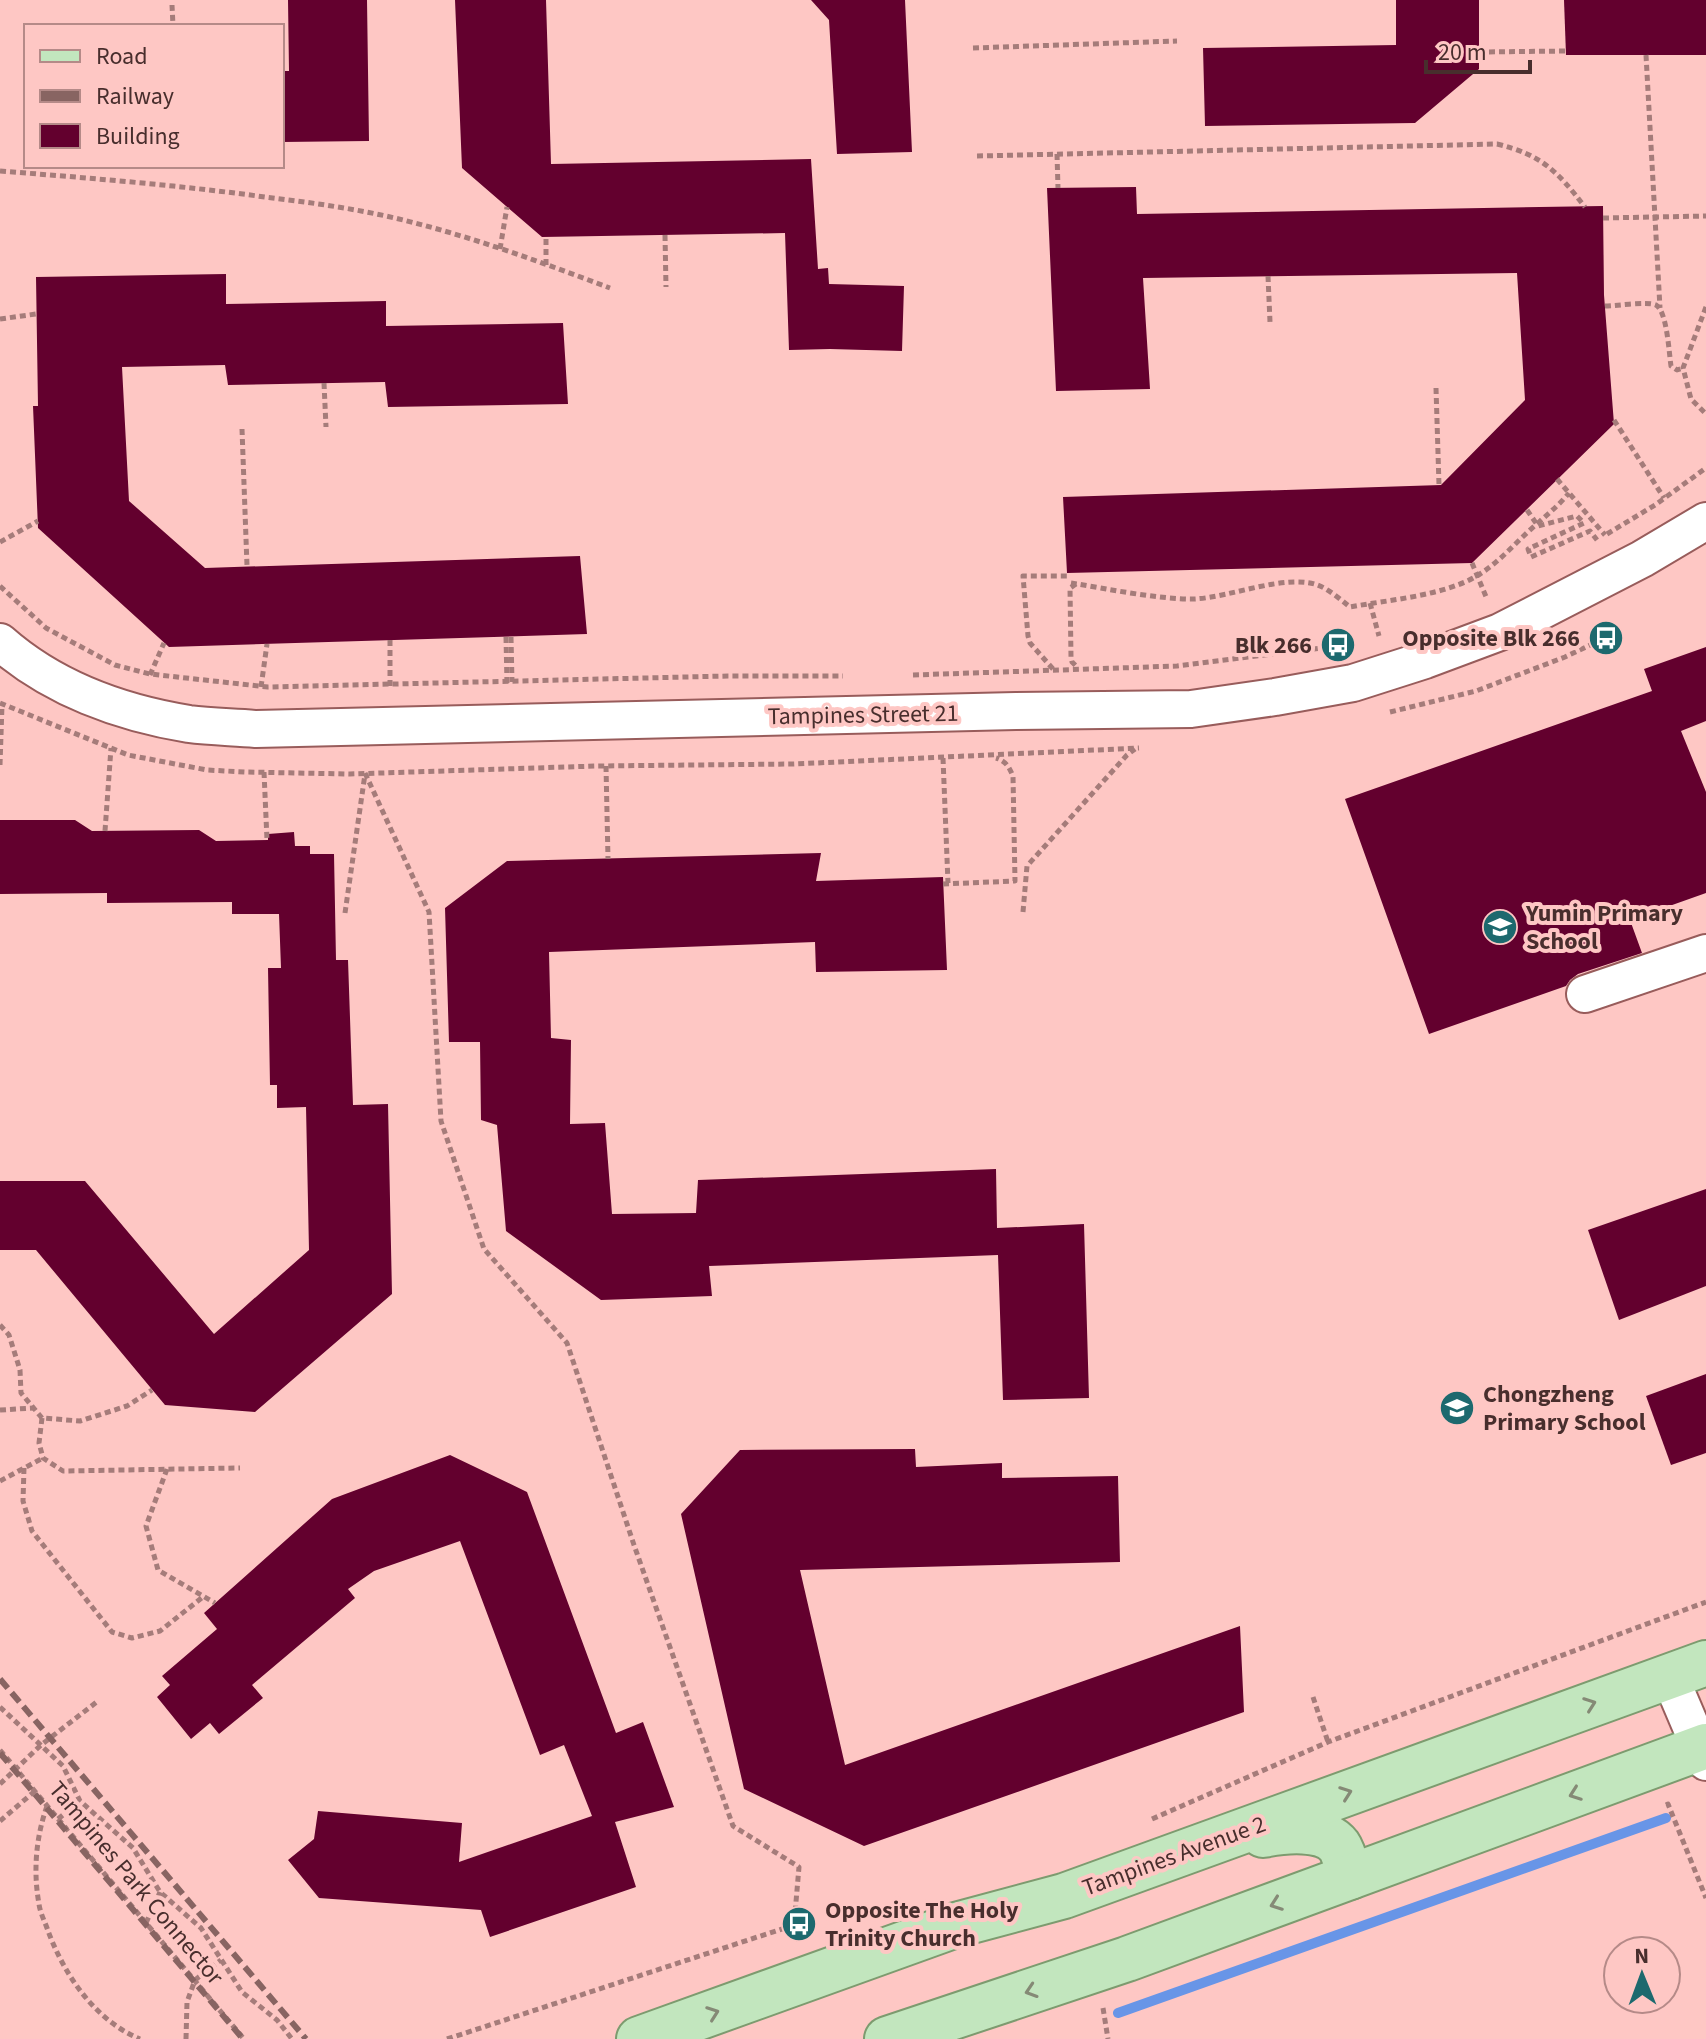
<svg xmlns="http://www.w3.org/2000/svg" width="1706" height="2039" viewBox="0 0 1706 2039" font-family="'Source Sans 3',sans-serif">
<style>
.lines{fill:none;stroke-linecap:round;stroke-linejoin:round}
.stream{stroke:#6895e7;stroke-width:10}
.building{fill:#63002e}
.minor-casing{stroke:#985c5b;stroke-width:40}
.major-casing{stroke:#7d9b6f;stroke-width:48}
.path{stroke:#a57c7a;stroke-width:5;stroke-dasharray:6 4;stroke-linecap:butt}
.minor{stroke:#fff;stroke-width:36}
.major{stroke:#c2e6be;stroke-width:44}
.rail{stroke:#886462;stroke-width:6;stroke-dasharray:12 6;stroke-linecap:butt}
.oneway{stroke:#858a76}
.labels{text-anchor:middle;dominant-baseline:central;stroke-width:8;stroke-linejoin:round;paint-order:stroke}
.poi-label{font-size:24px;font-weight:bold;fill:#482e2d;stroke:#fec7c4;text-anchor:start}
.street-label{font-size:24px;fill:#482e2d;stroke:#fec7c4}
</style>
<rect width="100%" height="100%" fill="#fec7c4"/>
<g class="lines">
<polyline class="stream" points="1118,2013 1666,1818"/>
</g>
<g class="building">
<polygon points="288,0 367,0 369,141 282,142 282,71 289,71"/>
<polygon points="455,0 546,0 551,164 811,159 818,269 828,268 829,284 904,286 902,351 830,349 789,350 785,233 542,237 462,168"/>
<polygon points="811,0 905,0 912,152 837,154 829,20"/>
<polygon points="1396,0 1479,0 1479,69 1415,123 1205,126 1203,48 1396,45"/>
<polygon points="1564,0 1706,0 1706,55 1566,55"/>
<polygon points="1136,187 1137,214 1603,206 1604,295 1614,424 1472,563 1067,573 1063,497 1441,485 1525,400 1517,273 1143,278 1150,389 1056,391 1047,188"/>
<polygon points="226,274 226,304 386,301 386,326 563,323 568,404 388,407 385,382 228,385 225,365 122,367 129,501 205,568 580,556 587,634 169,647 38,528 33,406 38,406 36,277"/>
<polygon points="1706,647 1706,721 1681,731 1706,792 1706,893 1630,920 1642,953 1578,974 1570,980 1566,986 1429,1034 1345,799 1652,691 1644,669"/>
<polygon points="0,820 75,820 92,831 199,830 216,841 268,840 268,834 294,832 295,846 310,846 310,854 334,854 336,960 348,960 353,1105 388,1104 392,1294 255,1412 165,1405 36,1250 0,1250 0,1181 85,1181 214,1334 309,1250 306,1107 277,1108 277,1085 270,1085 268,968 281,968 279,914 232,914 232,902 107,903 107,893 0,894"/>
<polygon points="821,853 816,881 943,877 947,970 816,972 815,942 549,952 551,1038 571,1040 570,1124 605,1123 612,1214 696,1213 698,1180 996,1169 997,1228 1084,1224 1089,1398 1003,1400 998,1255 709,1266 712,1296 601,1300 506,1231 497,1125 481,1120 480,1042 449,1042 445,908 507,861"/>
<polygon points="1706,1189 1706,1286 1619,1320 1588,1230"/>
<polygon points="1706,1374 1706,1453 1671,1465 1646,1396"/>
<polygon points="915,1449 916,1467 1002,1463 1002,1478 1118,1476 1120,1562 800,1570 845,1765 1240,1626 1244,1712 864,1846 744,1789 681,1514 740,1450"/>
<polygon points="450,1455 527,1492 616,1733 643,1722 674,1807 615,1822 636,1887 490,1937 481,1910 319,1898 288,1860 314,1839 318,1811 462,1823 459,1862 592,1816 564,1745 540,1755 460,1541 374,1571 348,1589 355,1598 252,1685 263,1698 219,1734 210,1723 191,1739 157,1697 170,1685 162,1676 217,1629 204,1613 332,1499"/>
</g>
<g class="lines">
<g class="minor-casing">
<g id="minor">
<path d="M0 642C52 688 121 713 189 724 211 727 234 727 256 729L1016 711 1191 709 1275 697 1353 683 1425 660 1500 632 1642 559 1706 521"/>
<polyline points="1585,994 1706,953"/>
<polyline points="1669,1675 1706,1762"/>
</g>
</g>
<g class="major-casing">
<g id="major">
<path d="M1263 1835C1283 1831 1324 1826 1339 1846 1344 1853 1347 1868 1350 1877"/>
<polyline points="639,2039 956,1925 1064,1896 1706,1663"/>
<polyline points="887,2039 1127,1959 1706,1746"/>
</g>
</g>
<g class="path">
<polyline points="172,5 173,26"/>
<polyline points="973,48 1177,41"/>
<polyline points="1479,52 1566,51"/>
<polyline points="1646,55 1660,308"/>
<polyline points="1057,154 1058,188"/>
<path d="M977 156 1497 144C1542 155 1557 171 1585 207"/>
<path d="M0 171C89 178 177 185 265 197 315 203 366 210 415 223 481 240 546 264 610 288"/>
<polyline points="1603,218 1706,216"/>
<polyline points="665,235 666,287"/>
<polyline points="500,249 507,207"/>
<polyline points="546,265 546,237"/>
<polyline points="1268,276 1270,322"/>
<path d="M1605 306C1617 306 1647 301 1656 305 1667 311 1669 353 1671 366L1677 370 1683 368"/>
<polyline points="1706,307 1683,368 1691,399 1706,414"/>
<polyline points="0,319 36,314"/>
<polyline points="324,383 326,427"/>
<polyline points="1436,388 1439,485"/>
<polyline points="1614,420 1664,498"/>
<polyline points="242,429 247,566"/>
<polyline points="1557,479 1605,535"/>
<polyline points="1527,510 1538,526 1577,516 1584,523 1528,549 1531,557 1590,531 1597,540"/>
<polyline points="1607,534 1655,505 1706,468"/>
<polyline points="0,542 38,521"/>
<polyline points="1472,563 1487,599"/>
<path d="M1071 583C1109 589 1155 599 1193 599 1229 598 1289 572 1320 586 1331 591 1341 600 1350 607 1388 600 1430 597 1465 582 1495 569 1514 543 1538 523 1549 513 1559 505 1569 493"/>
<polyline points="1076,584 1070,588 1071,657 1072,662 1078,668"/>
<polyline points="0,586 46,628 115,665 150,674 268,687 728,676 843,676"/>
<polyline points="1370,603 1379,636"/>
<polyline points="506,637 507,684"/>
<polyline points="511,637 512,682"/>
<polyline points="390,640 390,687"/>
<polyline points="1053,669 1030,643 1028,636 1023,576 1070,576"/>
<polyline points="150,675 164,643"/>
<polyline points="913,675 1177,666 1345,645"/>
<polyline points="261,687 267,644"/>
<polyline points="0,703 128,755 207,770 245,772 350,774 596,766 794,764 1139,748"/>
<polyline points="1390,712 1476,691 1565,657 1616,633"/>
<polyline points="943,758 948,883"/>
<polyline points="0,765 2,705"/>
<polyline points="606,766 608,859"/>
<polyline points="264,772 267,840"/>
<polyline points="365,773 429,912 441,1121 484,1249 567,1343 634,1545 733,1826 799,1867 794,1925 799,1943"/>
<polyline points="105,831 111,748"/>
<path d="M943 884 1015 881 1013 776C1009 767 1006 761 996 758"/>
<polyline points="1023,912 1027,866 1127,755 1135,749"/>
<polyline points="345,913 365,774"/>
<polyline points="0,1325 9,1335 20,1370 21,1393 42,1418 80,1421 127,1406 152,1390"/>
<polyline points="0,1410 33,1408"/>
<polyline points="42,1418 39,1443 43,1458 63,1471 240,1468"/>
<polyline points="24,1468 23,1501 32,1531 112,1632 132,1638 160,1631 204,1596"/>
<polyline points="167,1469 146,1526 158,1570 215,1603"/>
<polyline points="0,1481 43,1458"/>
<polyline points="1313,1697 1328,1742"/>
<polyline points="0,1707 63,1766 80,1801 133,1848 160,1892 201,1928 242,1992 277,2020 292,2039"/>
<polyline points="0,1750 244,2039"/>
<polyline points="0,1784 41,1745 98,1701"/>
<polyline points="1666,1805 1668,1804 1706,1898"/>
<path d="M47 1806C36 1837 33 1871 39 1904 40 1912 44 1920 47 1928 63 1973 94 2020 140 2039"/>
<polyline points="58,1819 80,1801"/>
<polyline points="1152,1819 1328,1742 1706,1602"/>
<polyline points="0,1821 35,1791"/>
<polyline points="146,1923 160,1892"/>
<polyline points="1103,2008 1108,2039"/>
<polyline points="186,2039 187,2002 195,1980 221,1960"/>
<polyline points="447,2039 794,1925"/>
</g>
<use href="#minor" class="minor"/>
<use href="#major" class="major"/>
<g class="rail">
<polyline points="0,1679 306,2039"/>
<polyline points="0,1753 243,2039"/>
</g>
</g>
<defs><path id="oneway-chevron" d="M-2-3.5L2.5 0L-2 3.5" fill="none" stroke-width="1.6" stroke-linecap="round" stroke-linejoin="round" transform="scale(2)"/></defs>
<g class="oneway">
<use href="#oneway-chevron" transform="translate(1590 1704) rotate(-20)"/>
<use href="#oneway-chevron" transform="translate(1346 1793) rotate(-20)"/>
<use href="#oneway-chevron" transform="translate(1575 1794) rotate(160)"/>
<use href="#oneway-chevron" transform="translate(1276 1904) rotate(160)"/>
<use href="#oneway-chevron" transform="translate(1031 1991) rotate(162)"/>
<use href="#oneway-chevron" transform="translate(713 2013) rotate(-20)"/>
</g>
<defs>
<g id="bus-disc" transform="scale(1.8)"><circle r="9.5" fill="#1d696e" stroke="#fec7c4"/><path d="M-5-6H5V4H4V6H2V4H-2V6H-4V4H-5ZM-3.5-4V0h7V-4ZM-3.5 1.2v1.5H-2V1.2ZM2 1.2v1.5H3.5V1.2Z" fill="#fff"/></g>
<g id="school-disc" transform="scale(1.8)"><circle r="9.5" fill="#1d696e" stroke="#fec7c4"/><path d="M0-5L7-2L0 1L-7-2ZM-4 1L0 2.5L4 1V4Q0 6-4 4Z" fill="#fff"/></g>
</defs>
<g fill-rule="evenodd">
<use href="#bus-disc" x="1606" y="638"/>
<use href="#bus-disc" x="1338" y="645"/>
<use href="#school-disc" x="1500" y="927"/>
<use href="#school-disc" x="1457" y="1408"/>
<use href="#bus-disc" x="799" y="1924"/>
</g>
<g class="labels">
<g class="poi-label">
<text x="1580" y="638" text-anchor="end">Opposite Blk 266</text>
<text x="1312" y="645" text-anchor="end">Blk 266</text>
<text x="1526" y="913">Yumin Primary<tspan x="1526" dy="28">School</tspan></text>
<text x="1483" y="1394">Chongzheng<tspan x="1483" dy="28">Primary School</tspan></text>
<text x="825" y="1910">Opposite The Holy<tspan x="825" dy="28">Trinity Church</tspan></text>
</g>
<g class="street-label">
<text transform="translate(863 715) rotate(-1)">Tampines Street 21</text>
<text transform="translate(1174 1856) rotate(-20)">Tampines Avenue 2</text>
<text transform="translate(136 1883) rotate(50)">Tampines Park Connector</text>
</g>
</g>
<rect x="24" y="24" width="260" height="144" fill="#fec7c4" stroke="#b58a88" stroke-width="2"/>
<rect x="40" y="50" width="40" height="12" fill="#c2e6be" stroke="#b58a88" stroke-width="2"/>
<text x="96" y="64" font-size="24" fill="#482e2d">Road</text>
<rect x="40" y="90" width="40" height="12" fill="#886462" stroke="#b58a88" stroke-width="2"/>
<text x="96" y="104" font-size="24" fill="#482e2d">Railway</text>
<rect x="40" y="124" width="40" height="24" fill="#63002e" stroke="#b58a88" stroke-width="2"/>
<text x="96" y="144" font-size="24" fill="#482e2d">Building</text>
<g transform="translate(1642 1975) rotate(359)"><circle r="38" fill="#fec7c4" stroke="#b58a88" stroke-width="2"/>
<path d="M0-6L14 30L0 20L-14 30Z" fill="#1d696e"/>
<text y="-12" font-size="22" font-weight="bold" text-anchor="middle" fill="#482e2d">N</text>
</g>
<path d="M1426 60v12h104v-12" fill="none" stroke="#482e2d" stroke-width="4"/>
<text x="1438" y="60" font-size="24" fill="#482e2d" stroke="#fec7c4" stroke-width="6" paint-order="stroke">20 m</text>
</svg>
